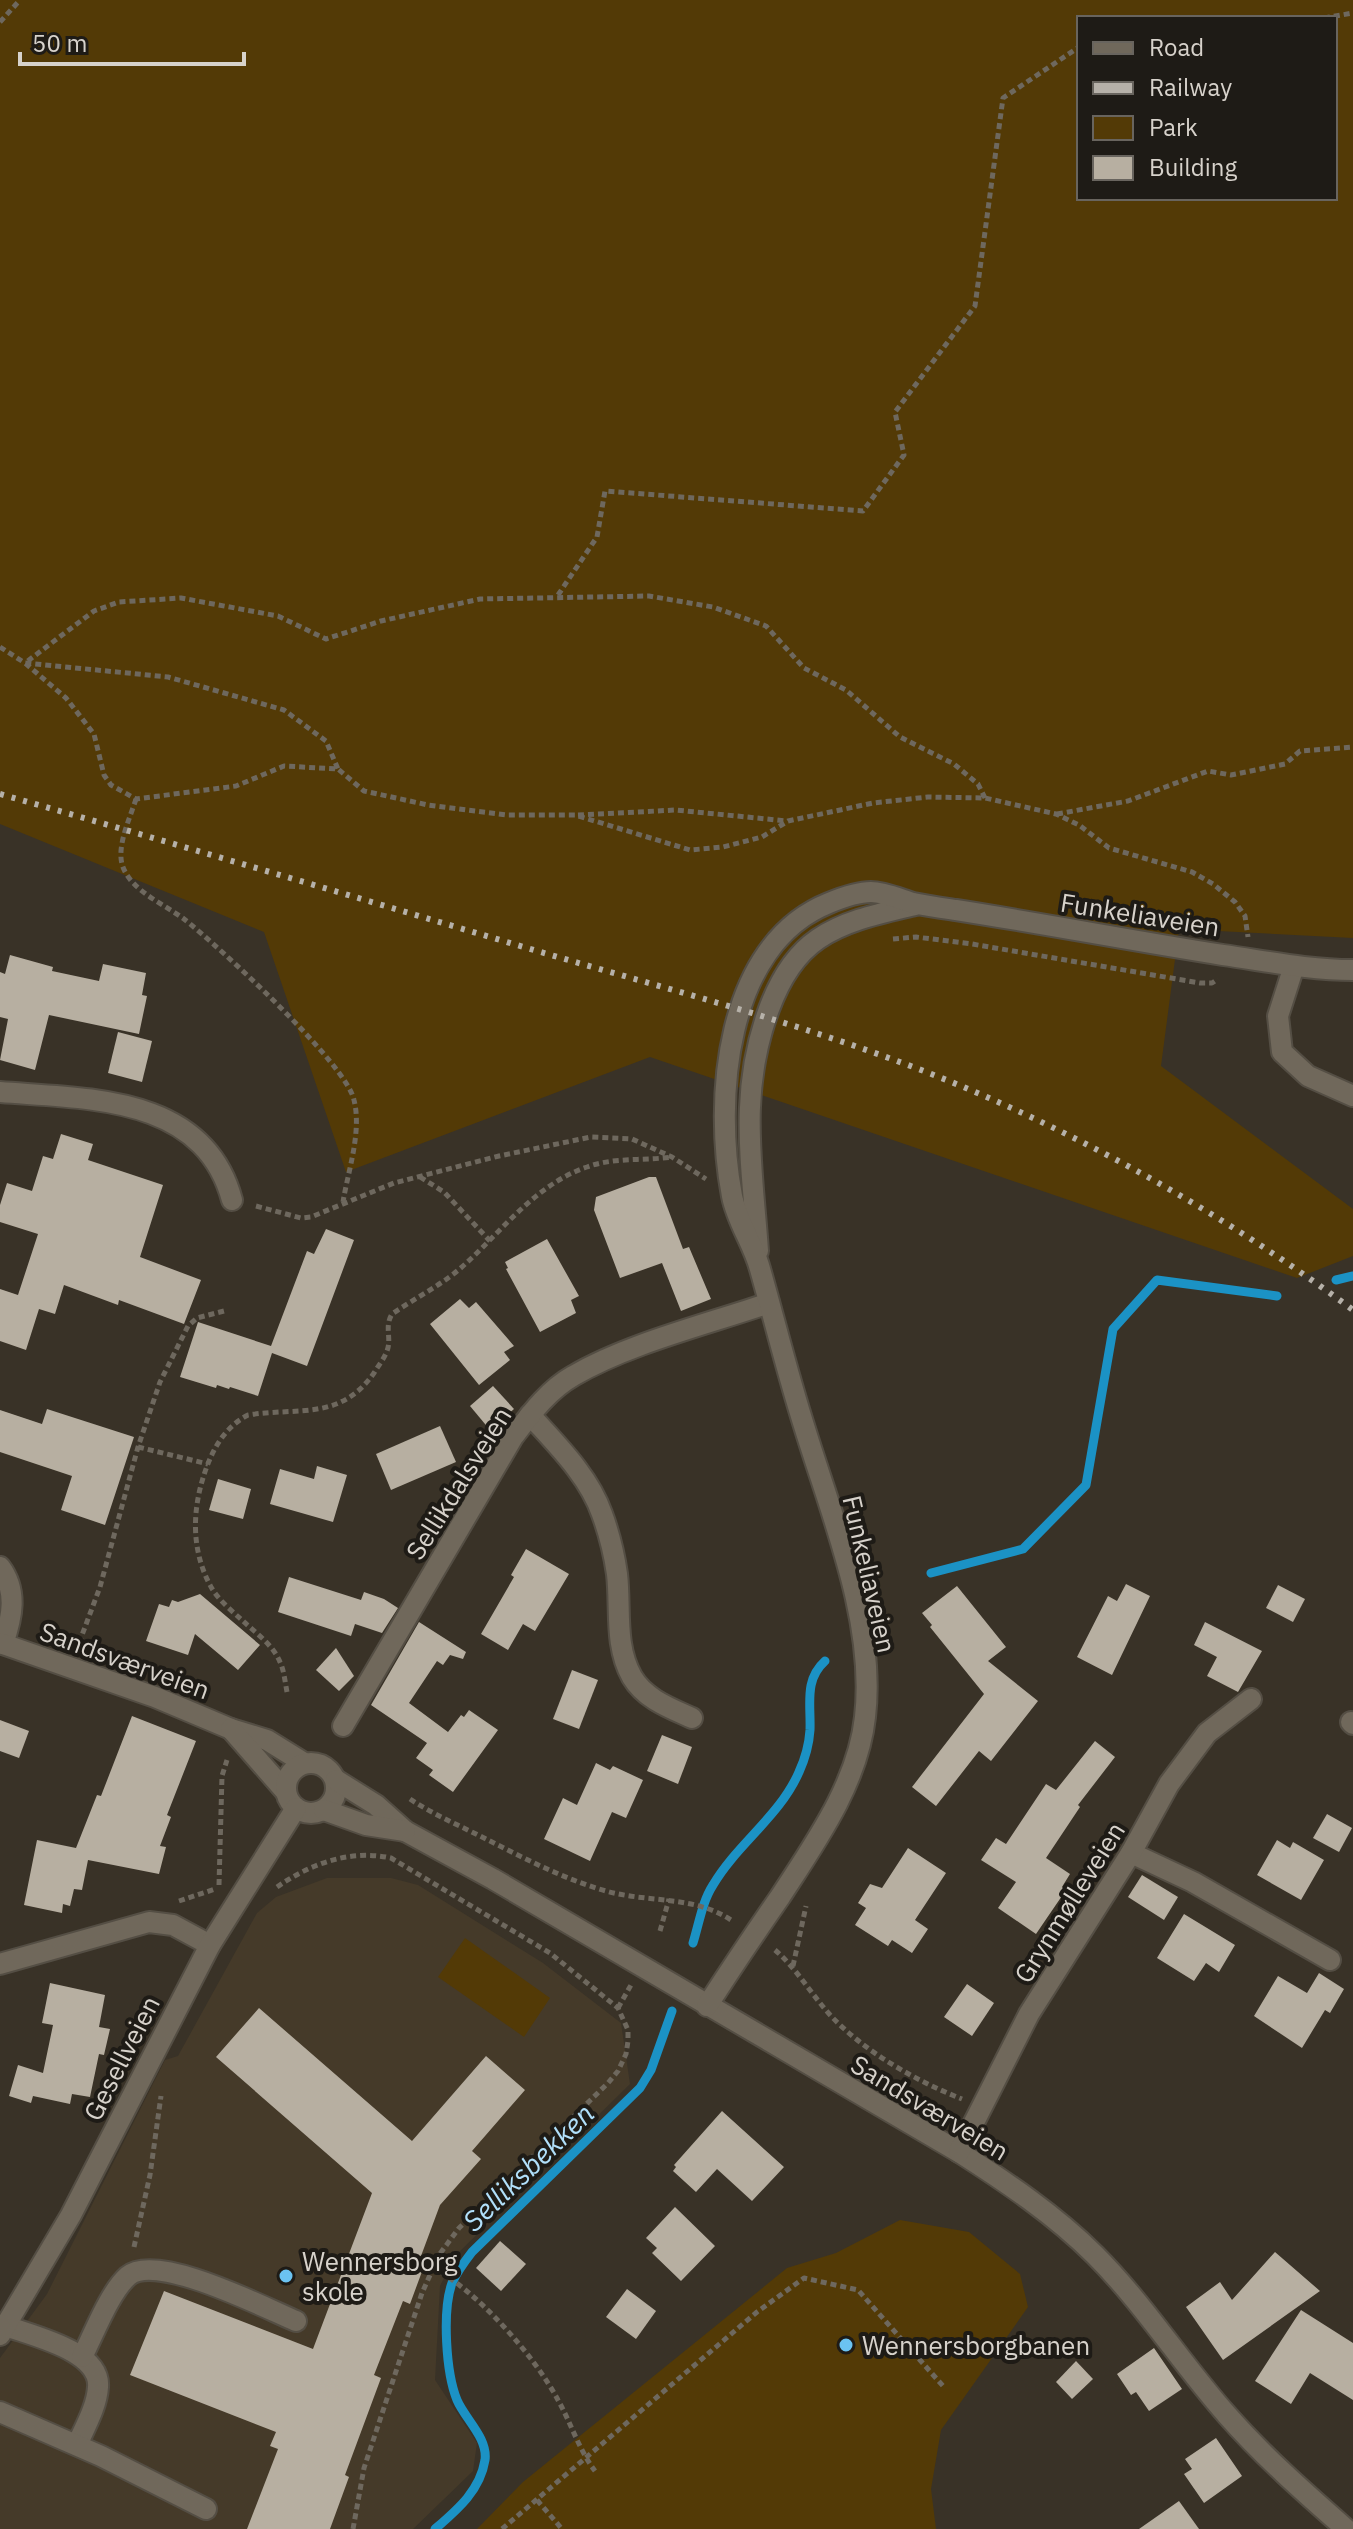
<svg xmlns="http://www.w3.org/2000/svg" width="1353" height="2529" viewBox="0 0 1353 2529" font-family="'IBM Plex Sans',sans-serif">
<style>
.built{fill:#453a29}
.green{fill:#533a06;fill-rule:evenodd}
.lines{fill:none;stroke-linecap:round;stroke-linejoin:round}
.stream{stroke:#1b92c5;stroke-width:9}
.building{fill:#b7afa1}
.minor-casing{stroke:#544e44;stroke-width:24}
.path{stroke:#6e685e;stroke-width:5;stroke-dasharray:6 4;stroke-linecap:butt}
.minor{stroke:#70685b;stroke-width:20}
.rail{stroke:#b6b1a9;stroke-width:6;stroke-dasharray:4 8;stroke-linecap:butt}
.poi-dot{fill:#6bc3f2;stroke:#1e1b16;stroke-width:3}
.labels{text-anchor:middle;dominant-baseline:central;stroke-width:8;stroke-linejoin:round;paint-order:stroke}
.street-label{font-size:26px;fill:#d7d2cb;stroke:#1e1b16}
.poi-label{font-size:26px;fill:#d7d2cb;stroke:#1e1b16;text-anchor:start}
.water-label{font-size:28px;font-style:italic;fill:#b1e0fb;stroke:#1e1b16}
</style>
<rect width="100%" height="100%" fill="#393227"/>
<polygon class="built" points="327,1878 391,1878 418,1885 543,1963 621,2023 630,2084 455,2256 440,2286 435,2380 477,2443 473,2471 413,2529 0,2529 0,2358 47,2294 165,2060 178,2056 257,1913 276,1897"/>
<g class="green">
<path d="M0 0H1353V938L1179 929 1161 1066 1353 1209V1256L1297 1278 650 1057 346 1172 264 932 0 824ZM1079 18H1335V198H1079Z"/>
<polygon points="465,1938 550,1998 524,2037 438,1977"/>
<polygon points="900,2220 969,2232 1020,2274 1028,2307 941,2430 931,2489 936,2529 477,2529 523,2482 787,2268 836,2253"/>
</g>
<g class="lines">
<g class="stream">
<polyline points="1336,1280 1353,1276"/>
<polyline points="931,1573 1023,1549 1086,1485 1113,1329 1157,1280 1277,1296"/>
<path d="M693 1943C699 1924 702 1902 713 1885 737 1844 780 1816 799 1772 805 1759 809 1745 810 1730 811 1704 804 1680 825 1661"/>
<path d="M435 2529C457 2510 480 2491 485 2460 488 2438 465 2419 457 2400 446 2373 442 2311 452 2283 457 2272 465 2261 472 2252L640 2088 651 2070 672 2011"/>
</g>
</g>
<g class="building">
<polygon points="10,955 53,967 52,971 99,981 103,964 146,973 142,995 147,996 139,1034 49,1015 35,1070 0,1060 8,1019 0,1017 0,972 5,974"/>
<polygon points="118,1032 152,1041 142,1082 108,1073"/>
<polygon points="61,1134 93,1144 88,1160 163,1185 140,1257 201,1280 184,1324 119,1300 118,1305 64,1285 55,1314 39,1309 26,1350 0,1341 0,1289 18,1295 38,1234 0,1222 0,1205 7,1183 32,1191 43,1156 53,1159"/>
<polygon points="649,1177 656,1177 683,1249 689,1247 711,1299 681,1311 662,1263 620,1278 594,1210 596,1197"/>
<polygon points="326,1229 354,1240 307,1366 272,1353 258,1396 230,1387 229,1389 217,1385 216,1388 180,1377 198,1322 271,1346 307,1251 314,1254"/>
<polygon points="547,1239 579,1296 571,1300 576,1313 540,1332 506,1269 508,1268 505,1262"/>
<polygon points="460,1299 469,1308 476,1302 514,1346 504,1352 510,1360 479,1385 430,1324"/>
<polygon points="493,1386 514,1409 490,1430 470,1406"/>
<polygon points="47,1409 134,1437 105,1525 61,1510 72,1476 0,1452 0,1410 42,1424"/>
<polygon points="440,1426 456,1462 391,1490 376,1454"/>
<polygon points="317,1466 347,1475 333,1522 270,1504 280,1469 314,1479"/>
<polygon points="218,1479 251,1489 243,1519 209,1510"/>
<polygon points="526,1549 569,1574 535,1631 523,1624 508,1650 481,1634 514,1577 511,1575"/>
<polygon points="289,1577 361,1600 364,1592 384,1599 398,1608 382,1633 355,1624 351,1636 278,1612"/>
<polygon points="1126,1584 1150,1596 1112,1675 1077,1657 1108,1596 1117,1601"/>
<polygon points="1278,1585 1305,1599 1293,1622 1266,1608"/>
<polygon points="957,1586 1006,1647 988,1661 1038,1701 991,1761 979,1751 936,1806 912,1787 984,1694 930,1627 932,1625 922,1613"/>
<polygon points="200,1594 260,1645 238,1670 195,1634 188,1655 146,1641 159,1604 169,1607 172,1600 178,1602"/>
<polygon points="419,1622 466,1652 463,1659 450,1655 443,1665 437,1661 409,1703 448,1732 461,1715 464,1717 469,1710 498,1730 453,1792 429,1775 433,1770 416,1758 427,1743 371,1705"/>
<polygon points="1205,1622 1262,1651 1238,1692 1207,1676 1217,1657 1194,1645"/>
<polygon points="336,1648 354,1676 339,1691 316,1670"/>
<polygon points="572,1670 598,1680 579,1729 553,1719"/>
<polygon points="132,1716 196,1741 167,1815 171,1817 160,1846 166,1847 159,1874 88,1860 82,1890 74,1889 70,1906 63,1904 62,1913 24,1905 37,1840 76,1848 97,1795 101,1796"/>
<polygon points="0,1720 29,1731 19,1758 0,1751"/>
<polygon points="662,1735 692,1747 678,1784 647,1771"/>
<polygon points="1095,1741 1115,1757 1078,1805 1080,1807 1046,1858 1070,1874 1062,1887 1066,1890 1036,1934 998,1908 1016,1882 981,1860 996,1838 1006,1844 1046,1784 1056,1790"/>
<polygon points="596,1763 610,1770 613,1766 643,1780 626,1818 612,1812 590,1861 544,1839 563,1798 577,1805"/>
<polygon points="1327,1814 1352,1828 1339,1852 1313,1838"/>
<polygon points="1277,1840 1290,1848 1293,1842 1324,1860 1301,1900 1257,1875"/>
<polygon points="908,1848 946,1873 915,1920 928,1929 912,1953 892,1940 888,1946 855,1925 866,1908 858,1903 870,1884 882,1888"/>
<polygon points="1142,1875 1178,1897 1164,1920 1128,1897"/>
<polygon points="1184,1914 1235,1945 1219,1972 1206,1963 1194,1981 1157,1958"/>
<polygon points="1319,1973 1344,1989 1330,2013 1325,2010 1302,2048 1254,2016 1278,1976 1307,1993"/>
<polygon points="50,1983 105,1995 99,2027 110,2029 104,2055 99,2054 90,2097 72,2094 70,2104 33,2096 31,2103 9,2096 18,2065 43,2073 53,2025 42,2023"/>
<polygon points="967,1984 994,2003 972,2036 944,2017"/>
<polygon points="259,2008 412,2141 486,2056 525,2090 472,2151 481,2159 440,2205 421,2256 427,2258 410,2304 403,2301 374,2375 381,2378 345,2475 349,2477 330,2529 247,2529 278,2449 270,2446 276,2432 130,2375 164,2291 313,2349 372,2193 216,2057"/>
<polygon points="722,2111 784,2167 752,2201 717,2169 696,2192 673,2171 676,2167 674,2165"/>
<polygon points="675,2207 715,2246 681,2281 652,2253 657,2248 646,2238"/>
<polygon points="500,2241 526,2264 501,2291 476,2268"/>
<polygon points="1275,2252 1320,2291 1223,2360 1186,2307 1220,2282 1232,2300"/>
<polygon points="627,2289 656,2311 636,2339 606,2317"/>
<polygon points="1301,2310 1353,2343 1353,2400 1310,2373 1291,2404 1255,2381"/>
<polygon points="1154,2348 1182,2389 1149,2411 1136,2392 1131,2395 1117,2374"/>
<polygon points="1076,2361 1093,2379 1072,2399 1056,2382"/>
<polygon points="1216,2438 1242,2476 1204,2503 1184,2474 1192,2469 1185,2459"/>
<polygon points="1179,2501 1199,2529 1139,2529"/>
</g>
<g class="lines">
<g class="minor-casing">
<g id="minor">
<polyline points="1294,966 1278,1016 1282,1052 1308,1076 1353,1096"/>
<path d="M0 1092C88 1099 204 1095 232 1200"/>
<path d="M758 1251C752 1165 738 1093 769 1009 779 982 793 956 818 939 846 920 882 913 915 905"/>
<path d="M530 1415C556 1444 589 1476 602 1514 609 1533 614 1553 617 1574 621 1608 614 1645 632 1677 645 1699 670 1708 692 1718"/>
<path d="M0 1567C18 1591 12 1618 3 1644"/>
<polyline points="0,1643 155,1697 231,1729 267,1740 304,1763"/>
<polyline points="1351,1722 1353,1724"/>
<path d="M343 1726 513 1437C530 1415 548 1390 573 1376 627 1344 708 1324 769 1303"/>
<polyline points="231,1729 286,1792"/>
<circle cx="311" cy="1788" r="25"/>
<path d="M336 1780 376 1805 405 1831 493 1879 959 2152C1006 2182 1055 2215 1095 2255 1144 2304 1181 2363 1227 2415 1263 2456 1305 2493 1346 2529"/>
<polyline points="324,1810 366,1825 405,1831"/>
<polyline points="1131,1853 1193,1882 1330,1960"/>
<polyline points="0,1964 149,1922 173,1925 210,1945"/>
<path d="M707 2006C731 1969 755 1933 780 1897 815 1843 858 1783 865 1717 876 1623 832 1517 805 1429 788 1376 775 1322 760 1269 753 1243 737 1222 732 1196 714 1101 724 945 829 903 841 898 857 892 871 892 884 892 900 899 913 903 927 906 942 908 956 910 1045 924 1134 941 1223 955 1266 961 1309 970 1353 970"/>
<polyline points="959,2152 1029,2014 1131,1853 1169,1784 1207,1733 1251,1699"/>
<path d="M6 2326C33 2336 101 2351 98 2387 97 2406 85 2427 77 2445"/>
<polyline points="0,2335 71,2215 210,1945 296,1808"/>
<path d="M82 2357C94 2334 109 2293 128 2276 156 2252 263 2307 296 2321"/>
<polyline points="0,2412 101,2456 206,2509"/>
</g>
</g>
<g class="path">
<polyline points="1324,18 1353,13"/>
<polyline points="0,22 20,0"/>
<polyline points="558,595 597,537 605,491 863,511 904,455 895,412 975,306 1003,98 1079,47"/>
<polyline points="0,647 25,663 168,677 284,710 326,741 338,769"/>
<polyline points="985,798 978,784 954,764 900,737 846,690 804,668 766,626 713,607 649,596 480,599 381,621 326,639 278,616 181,598 119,602 94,611 25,663 66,698 94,734 104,775 111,785 136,799 236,786 284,766 338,769 364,791 428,805 506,815 575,815 690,850 723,847 762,837 788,821 873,803 928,797 985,798 1056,814 1079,825 1109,848 1192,872 1213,884 1235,902 1245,916 1248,937"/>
<path d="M136 799C130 818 117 845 122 864 129 890 164 904 184 919 218 946 346 1063 354 1100 362 1132 348 1171 343 1202"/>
<polyline points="1057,814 1128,801 1208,771 1231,775 1285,764 1300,751 1353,747"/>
<polyline points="578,815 676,810 787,821"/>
<polyline points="893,939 916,937 972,944 1200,983 1212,983 1218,979"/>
<polyline points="420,1177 444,1192 490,1241"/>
<polyline points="256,1206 301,1218 311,1217 394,1183 499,1156 591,1137 632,1139 672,1157 706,1179"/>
<polyline points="138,1447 208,1464"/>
<polyline points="79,1643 100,1587 138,1447 160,1382 188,1326 197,1318 224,1311"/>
<path d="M287 1692C285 1682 284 1670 280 1662 273 1645 256 1633 243 1621 232 1611 217 1599 210 1585 192 1551 192 1514 203 1478 211 1452 223 1428 248 1415 299 1407 340 1421 374 1373 378 1366 384 1359 387 1351 392 1338 384 1327 392 1314 415 1298 442 1285 463 1266 502 1231 536 1184 587 1167 614 1157 644 1161 672 1157"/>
<path d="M410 1799C431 1813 454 1823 476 1834 518 1855 560 1878 606 1891 648 1903 693 1895 731 1920"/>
<polyline points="219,1885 222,1776 227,1760"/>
<path d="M277 1887C310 1864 350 1849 391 1858L550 1953 618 2008 628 2030V2041L626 2054 618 2071 608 2083 459 2228 439 2255 422 2293 364 2468 353 2529"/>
<polyline points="179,1901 215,1889"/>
<polyline points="660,1931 669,1899"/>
<path d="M775 1950C797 1969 811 1994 831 2016 865 2052 916 2081 962 2099"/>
<polyline points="793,1966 806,1906"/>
<polyline points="618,2008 631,1985"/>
<polyline points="134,2247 150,2175 161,2096"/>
<path d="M432 2267C477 2291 534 2355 558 2400 571 2423 579 2450 595 2471"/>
<polyline points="537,2500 562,2529"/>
<polyline points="502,2529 757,2312 804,2278 858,2290 943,2386"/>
</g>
<use href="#minor" class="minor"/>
<path class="rail" d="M0 794C176 844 352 896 527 948 676 992 830 1030 973 1091 1108 1149 1235 1222 1353 1310"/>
</g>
<g class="poi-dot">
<circle cx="286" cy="2276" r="8"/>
<circle cx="846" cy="2345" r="8"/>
</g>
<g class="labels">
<g class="street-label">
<text transform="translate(1140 914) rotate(9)">Funkeliaveien</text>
<text transform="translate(458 1483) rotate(-58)">Sellikdalsveien</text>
<text transform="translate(870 1574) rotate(77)">Funkeliaveien</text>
<text transform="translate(125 1660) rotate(20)">Sandsværveien</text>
<text transform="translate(1069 1902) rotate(-58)">Grynmølleveien</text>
<text transform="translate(121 2058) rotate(-63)">Gesellveien</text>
<text transform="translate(930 2107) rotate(31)">Sandsværveien</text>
</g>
<g class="poi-label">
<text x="302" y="2261">Wennersborg<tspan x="302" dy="30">skole</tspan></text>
<text x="862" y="2345">Wennersborgbanen</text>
</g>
<g class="water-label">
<text transform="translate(528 2167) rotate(-44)">Selliksbekken</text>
</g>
</g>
<rect x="1077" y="16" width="260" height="184" fill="#1e1b16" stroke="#68645e" stroke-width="2"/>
<rect x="1093" y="42" width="40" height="12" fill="#70685b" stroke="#68645e" stroke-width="2"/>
<text x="1149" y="56" font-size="24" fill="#d7d2cb">Road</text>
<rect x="1093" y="82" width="40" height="12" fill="#b6b1a9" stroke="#68645e" stroke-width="2"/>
<text x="1149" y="96" font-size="24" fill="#d7d2cb">Railway</text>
<rect x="1093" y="116" width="40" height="24" fill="#533a06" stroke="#68645e" stroke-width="2"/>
<text x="1149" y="136" font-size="24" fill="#d7d2cb">Park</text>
<rect x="1093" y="156" width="40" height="24" fill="#b7afa1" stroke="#68645e" stroke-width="2"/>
<text x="1149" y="176" font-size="24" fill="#d7d2cb">Building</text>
<path d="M20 52v12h224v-12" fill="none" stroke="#d7d2cb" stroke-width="4"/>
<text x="32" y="52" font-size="24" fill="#d7d2cb" stroke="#1e1b16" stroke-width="6" paint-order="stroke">50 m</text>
</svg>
